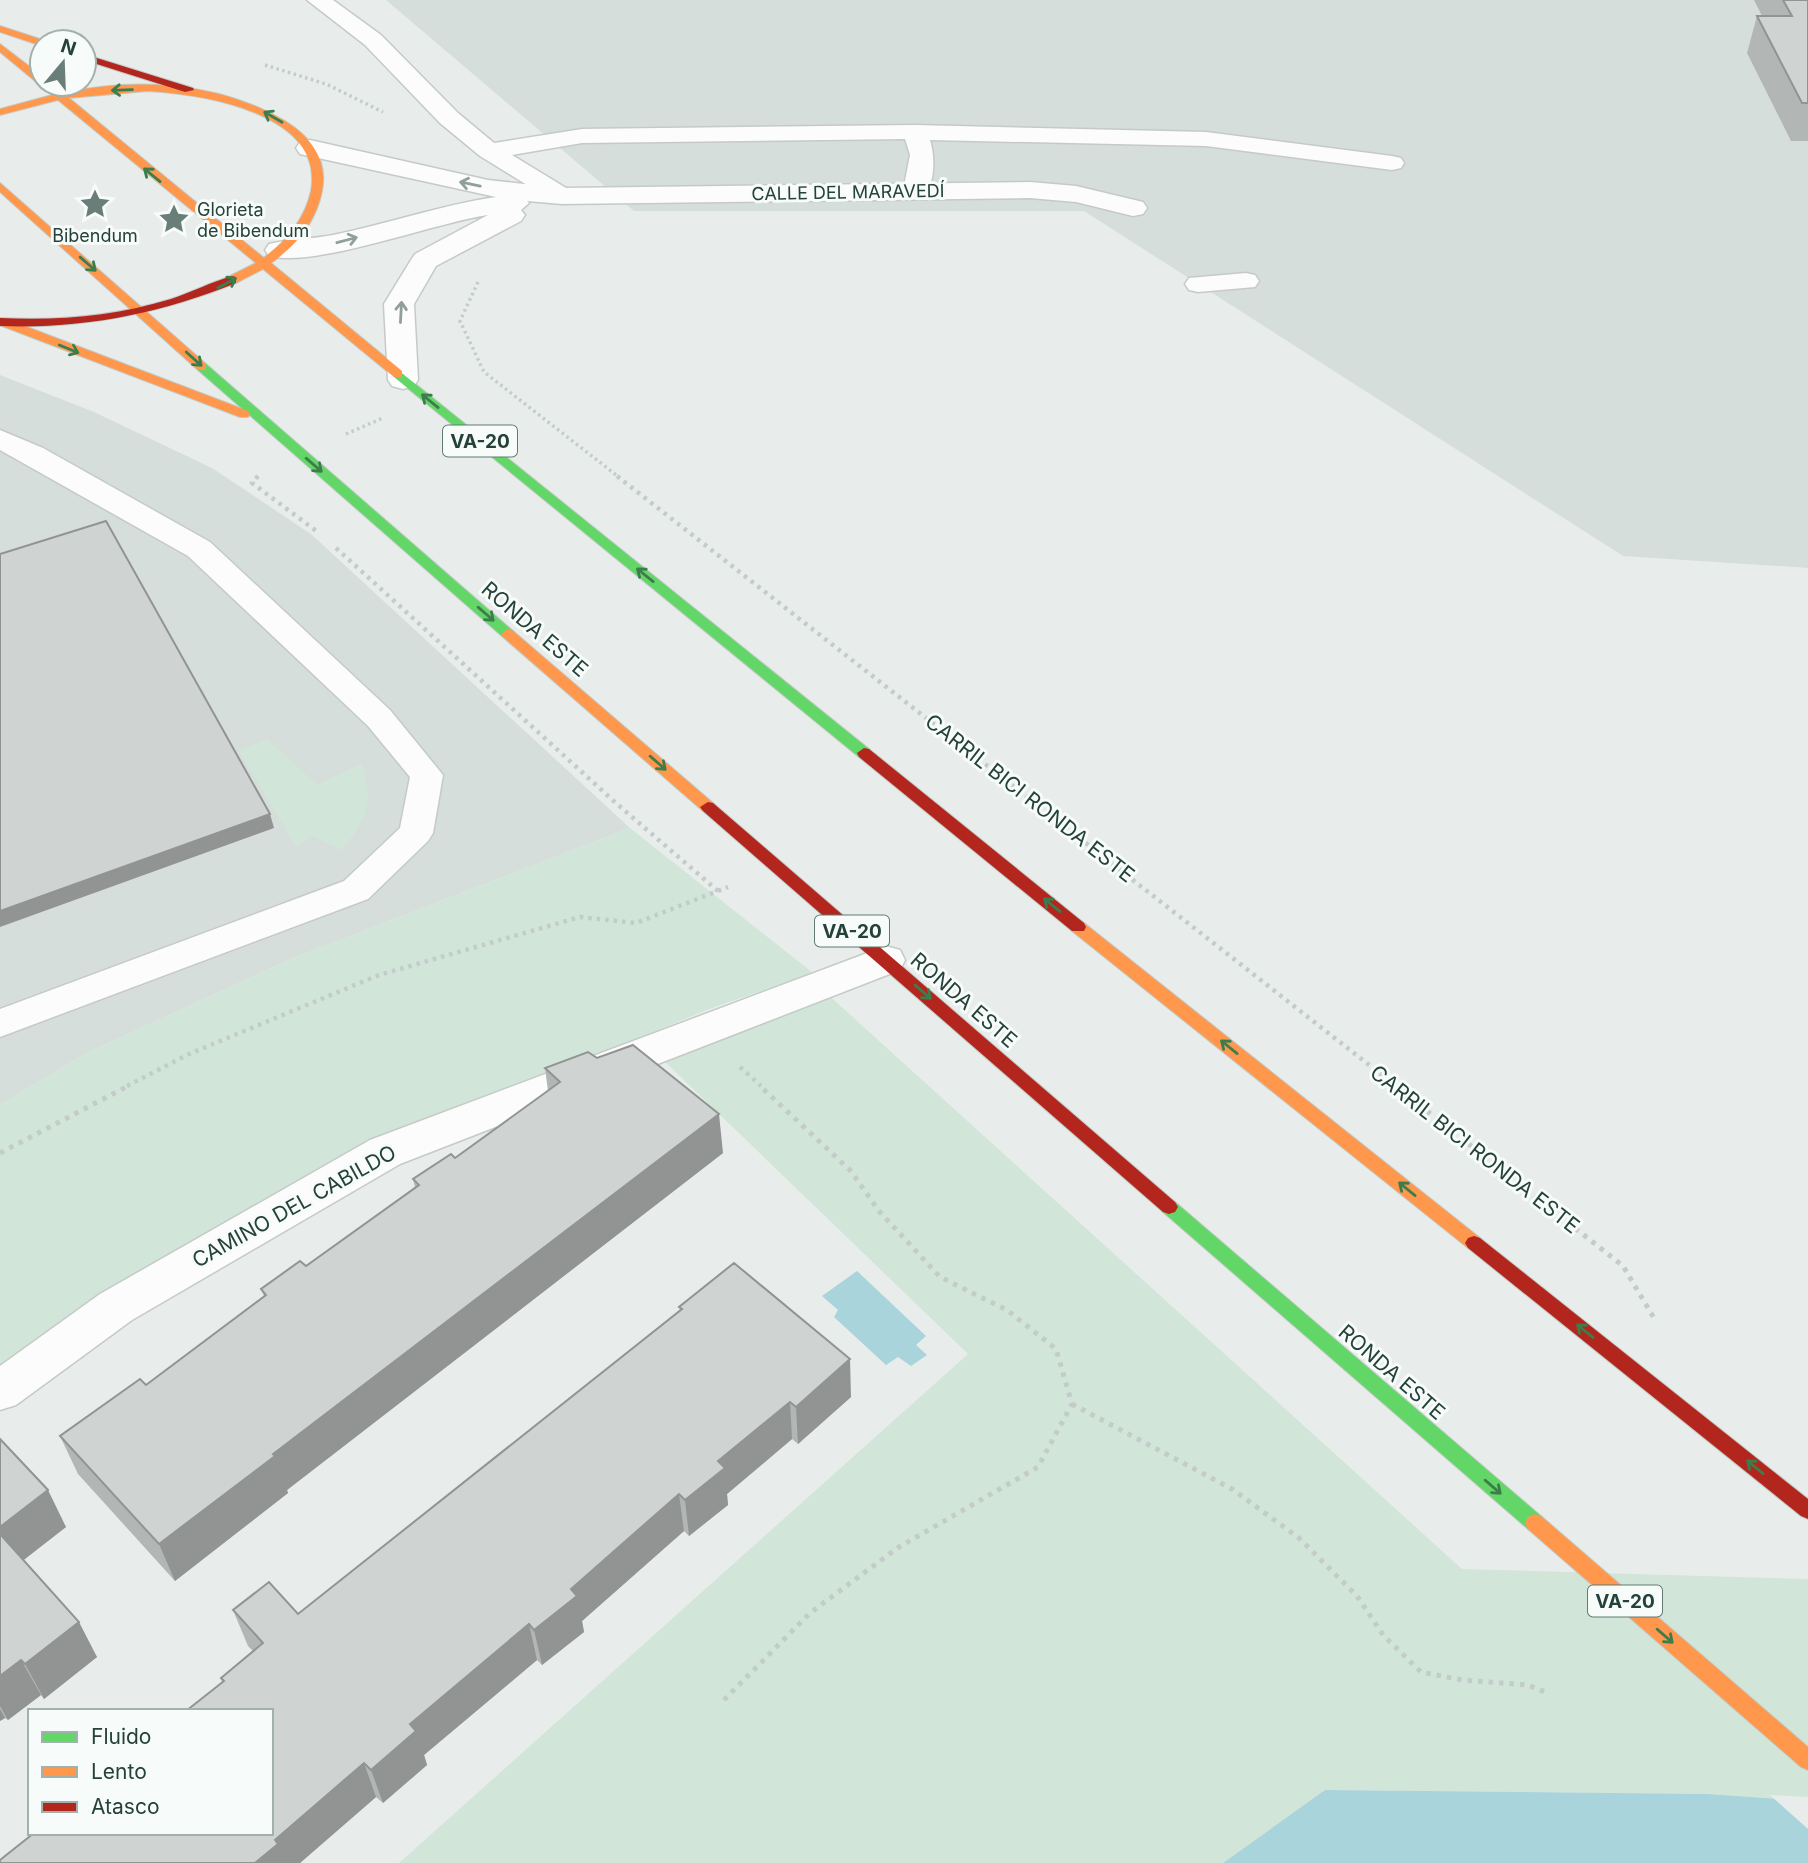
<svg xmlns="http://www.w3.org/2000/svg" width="1808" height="1863" viewBox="0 0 1808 1863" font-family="Inter,sans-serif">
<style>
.built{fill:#d6dedb}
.green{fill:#d1e6d8}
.water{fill:#a9d4db}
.pier{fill:#e8edeb}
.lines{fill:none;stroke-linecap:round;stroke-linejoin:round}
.lane-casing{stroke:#c5cac8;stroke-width:3}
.street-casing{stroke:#c5cac8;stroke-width:3}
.fast-casing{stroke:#c3cbc8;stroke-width:2}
.slow-casing{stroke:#c3cbc8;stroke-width:2}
.jam-casing{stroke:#c3cbc8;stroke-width:2}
.path-far2{stroke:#c3ccca;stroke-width:3.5;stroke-dasharray:2.5 3.5;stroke-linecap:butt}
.path-far1{stroke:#c3ccca;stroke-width:4.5;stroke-dasharray:3.5 5;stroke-linecap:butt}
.path{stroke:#c3ccca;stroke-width:5;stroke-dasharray:4.5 6;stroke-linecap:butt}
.lane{fill:#fcfcfc;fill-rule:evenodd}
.street{fill:#fcfcfc;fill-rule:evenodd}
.fast{fill:#63d668;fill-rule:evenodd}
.slow{fill:#ff974d;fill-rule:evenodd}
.jam{fill:#b3261e;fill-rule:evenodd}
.wall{fill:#b2b6b5}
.shaded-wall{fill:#919493}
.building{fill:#cfd4d2;stroke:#919493;stroke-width:2}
.oneway{stroke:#3d7d4c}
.oneway2{stroke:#909f9b}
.labels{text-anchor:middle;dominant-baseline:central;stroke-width:6;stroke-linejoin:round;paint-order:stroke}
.far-street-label{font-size:18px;fill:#24423a;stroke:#f7fbf9}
.far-poi-label{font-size:18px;fill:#24423a;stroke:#f7fbf9;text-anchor:start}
.shield{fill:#f7fbf9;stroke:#637a73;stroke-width:2}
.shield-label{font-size:19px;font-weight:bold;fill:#24423a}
.street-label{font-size:21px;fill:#24423a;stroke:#f7fbf9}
</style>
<rect width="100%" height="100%" fill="#e8edeb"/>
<g class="built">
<polygon points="386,0 1808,0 1808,568 1623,556 1084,211 634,211"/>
<polygon points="0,375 94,412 212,468 311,534 630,828 291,959 87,1053 0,1105"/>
</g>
<g class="green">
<path d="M267 739 317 785 361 764C375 804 366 819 342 850L313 836 296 846 239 751Z"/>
<polygon points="630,828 813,973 712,1008 348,1156 0,1371 0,1105 87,1053 291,959"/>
<polygon points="824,991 1462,1569 1808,1579 1808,1801 1708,1794 1325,1790 1223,1863 399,1863 968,1354 662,1059"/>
</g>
<g class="water">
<polygon points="857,1271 926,1336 916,1345 927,1355 911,1366 898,1357 886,1365 834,1317 838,1310 822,1296"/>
<polygon points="1325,1790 1708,1794 1808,1801 1808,1863 1223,1863"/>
</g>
<polygon class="pier" points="1770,1795 1808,1797 1808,1829"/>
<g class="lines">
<g class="lane-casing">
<g id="lane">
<path d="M307 0H333L381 35 458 113 494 143 582 129 915 125 1206 132 1392 156 1401 158 1404 163 1401 168 1392 170 1206 146 930 140C935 156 935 181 925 196H907L903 191 910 155 905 139 582 143 512 155 571 191 575 196 571 201H553L480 156 440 123 365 45Z"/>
<polygon points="1246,273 1255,275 1259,281 1255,287 1198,292 1189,290 1185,284 1189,278"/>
<polygon points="0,430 43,448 210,542 390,710 443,775 433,833 428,841 368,899 0,1037 0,1009 344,881 400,828 410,777 368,726 188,556 0,450"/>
</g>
</g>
<g class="street-casing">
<g id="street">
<path d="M310 140 488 180 562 188 1030 182 1076 186 1143 202 1147 208 1143 214 1133 216 1076 202 1030 198 562 204 527 201 529 203 521 210 525 215 521 221 436 266 414 304 418 380 414 386 403 389 392 386 388 380 384 304 411 260 415 254 488 215C433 223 316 268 269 256L265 250 269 244C290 239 312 239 333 235 388 224 440 205 496 197L300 154 296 148 300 142Z"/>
<polygon points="886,946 900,950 905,960 900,970 400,1164 132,1320 16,1405 0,1410 0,1366 100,1294 370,1140"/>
</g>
</g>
<g class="fast-casing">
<g id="fast">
<polygon points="202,363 206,364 513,631 515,634 513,637 503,637 198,370 198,364"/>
<polygon points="398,370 869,749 871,753 869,757 859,757 394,377 392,374"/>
<polygon points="1169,1200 1175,1202 1542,1517 1545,1523 1542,1529 1535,1532 1528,1529 1163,1212 1160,1207 1163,1202"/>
</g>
</g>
<g class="slow-casing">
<g id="slow">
<polygon points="0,26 46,41 47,42 42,42 42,46 0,32"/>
<path d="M0 44 42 76V84H52L62 93C137 77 219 82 285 121 311 137 328 160 322 191 316 222 296 246 271 263L402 371V377H394L263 269 236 283H228V277L256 263 58 100 0 115V109L52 95 0 52ZM147 91C201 94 325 112 311 191 305 219 288 238 266 256L264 258 69 98Z"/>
<polygon points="0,183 206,364 206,370 198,370 0,192"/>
<polygon points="6,319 248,411 250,414 248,417 240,417 2,326 2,320"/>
<polygon points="508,629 513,631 713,803 716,807 713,811 703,811 503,637 501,634"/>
<polygon points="1078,921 1084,923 1480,1238 1483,1243 1480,1248 1474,1250 1468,1248 1072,931 1070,927 1072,923"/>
<polygon points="1535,1514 1542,1517 1808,1747 1808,1770 1801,1767 1528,1529 1525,1523 1528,1517"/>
</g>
</g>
<g class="jam-casing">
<g id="jam">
<polygon points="84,54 193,88 194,90 185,92 84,60"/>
<path d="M232 276 236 277V283C159 314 83 329 0 326V318C58 321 115 316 171 299 192 292 211 282 232 276Z"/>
<polygon points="864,748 869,749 1084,923 1086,927 1084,931 1072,931 859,757 857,753"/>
<polygon points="708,802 713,803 1175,1202 1178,1207 1175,1212 1169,1214 1163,1212 703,811 700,807"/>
<polygon points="1474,1236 1480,1238 1808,1499 1808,1519 1801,1516 1468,1248 1465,1243 1468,1238"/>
</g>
</g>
<g class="path-far2">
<polyline points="265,65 326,84 383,112"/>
<polyline points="478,282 460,321 484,372 620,478"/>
<polyline points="346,434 383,418"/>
<polyline points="256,478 259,474"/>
</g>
<g class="path-far1">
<polyline points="258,476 252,483 319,533"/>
<polyline points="617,476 1396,1086"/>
<polyline points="336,548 617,804 718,891"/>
<polyline points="740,1067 761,1086"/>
<polyline points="127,1086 189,1054 379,975 580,917 636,923 728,887"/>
</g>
<g class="path">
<polyline points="1394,1085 1623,1266 1654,1318"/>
<polyline points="0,1153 130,1085"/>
<polyline points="1072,1404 1232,1489 1299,1538 1357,1596 1383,1635 1421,1672 1462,1680 1528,1685 1545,1692"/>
<polyline points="724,1700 810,1613 899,1547 1038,1467 1072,1404 1056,1349 1007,1310 940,1277 879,1211 850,1170 759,1085"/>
</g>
<use href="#lane" class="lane"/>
<use href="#street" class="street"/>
<use href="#fast" class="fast"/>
<use href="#slow" class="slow"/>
<use href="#jam" class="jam"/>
</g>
<g class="wall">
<polygon points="1754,0 1808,0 1808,141 1791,141 1747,53 1757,16 1762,16"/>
<polygon points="545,1068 723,1153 287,1490 288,1493 175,1581 78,1474 60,1436 146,1385 264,1296 261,1289 306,1266 415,1187 413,1179 455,1158 548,1091"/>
<polygon points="679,1307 851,1397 798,1444 792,1439 727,1494 728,1505 689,1536 684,1531 582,1621 584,1632 542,1665 537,1660 424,1755 427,1765 383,1803 376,1797 300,1863 0,1863 222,1682 221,1678 253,1651 248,1646 233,1610 298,1614 680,1310"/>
<polygon points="0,1439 66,1527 23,1560 97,1657 44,1699 41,1695 8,1720 5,1718 0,1721"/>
</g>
<g class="shaded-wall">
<polygon points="270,814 274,828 0,927 0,911"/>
<polygon points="719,1114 723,1153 287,1490 288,1493 175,1581 159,1544 273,1454"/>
<polygon points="850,1359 851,1397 798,1444 796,1407"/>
<polygon points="790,1402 792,1439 727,1494 728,1505 689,1536 685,1500 718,1461"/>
<polygon points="48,1490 66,1527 16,1566 0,1537 0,1527"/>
<polygon points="679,1494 684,1531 582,1621 584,1632 542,1665 534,1630 571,1589"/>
<polygon points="79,1622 97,1657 44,1699 25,1664"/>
<polygon points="529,1624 537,1660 424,1755 427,1765 383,1803 371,1770 410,1724"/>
<polygon points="21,1660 41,1695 8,1720 0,1706 0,1676"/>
<polygon points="0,1709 5,1718 0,1721"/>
<polygon points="364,1763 376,1797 300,1863 255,1863 275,1840"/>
</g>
<g class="building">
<polygon points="1783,0 1808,0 1808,103 1802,103 1757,16 1792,16"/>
<polygon points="106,521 270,814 0,911 0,554"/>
<polygon points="633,1045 719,1114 273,1454 275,1456 159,1544 60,1436 140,1379 146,1385 266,1295 261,1289 300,1261 306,1266 419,1185 413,1179 451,1154 455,1158 560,1082 545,1068 588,1052 597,1058"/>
<polygon points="734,1263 850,1359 796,1407 790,1402 718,1461 725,1468 685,1500 679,1494 571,1589 577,1596 534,1630 529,1624 410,1724 416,1731 371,1770 364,1763 275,1840 278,1844 255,1863 0,1863 0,1860 34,1833 271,1833 271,1711 186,1711 224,1681 221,1678 263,1643 233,1610 269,1582 298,1614 682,1309 679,1307"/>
<polygon points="0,1439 48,1490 0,1527"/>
<polygon points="0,1534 79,1622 25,1664 21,1660 0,1676"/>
</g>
<defs><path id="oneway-shaft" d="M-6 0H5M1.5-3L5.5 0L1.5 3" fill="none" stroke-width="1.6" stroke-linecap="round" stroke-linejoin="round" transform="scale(1.75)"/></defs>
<g class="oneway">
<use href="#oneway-shaft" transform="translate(122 90) rotate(178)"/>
<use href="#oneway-shaft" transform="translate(273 117) rotate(-150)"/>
<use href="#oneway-shaft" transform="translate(152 175) rotate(-141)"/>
<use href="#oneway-shaft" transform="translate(88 264) rotate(41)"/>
<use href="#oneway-shaft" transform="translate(227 283) rotate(-28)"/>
<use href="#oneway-shaft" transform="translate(69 349) rotate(22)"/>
<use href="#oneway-shaft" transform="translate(194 359) rotate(42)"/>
<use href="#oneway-shaft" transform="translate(430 401) rotate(-141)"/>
<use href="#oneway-shaft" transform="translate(314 465) rotate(41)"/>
<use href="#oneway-shaft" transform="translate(645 575) rotate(-141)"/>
<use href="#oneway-shaft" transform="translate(486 614) rotate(41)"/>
<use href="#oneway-shaft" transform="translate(658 763) rotate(41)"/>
<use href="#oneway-shaft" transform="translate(1052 905) rotate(-141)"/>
<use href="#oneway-shaft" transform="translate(923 992) rotate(41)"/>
<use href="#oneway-shaft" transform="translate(1229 1047) rotate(-141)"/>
<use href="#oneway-shaft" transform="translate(1407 1189) rotate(-141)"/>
<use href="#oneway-shaft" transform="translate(1585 1331) rotate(-141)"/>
<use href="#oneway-shaft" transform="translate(1755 1467) rotate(-141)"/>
<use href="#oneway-shaft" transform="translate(1493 1487) rotate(41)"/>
<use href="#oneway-shaft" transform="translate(1665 1636) rotate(41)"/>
</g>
<g class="oneway2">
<use href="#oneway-shaft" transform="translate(470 184) rotate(-168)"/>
<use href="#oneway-shaft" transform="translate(347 240) rotate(-15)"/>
<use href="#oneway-shaft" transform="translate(401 312) rotate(-87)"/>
</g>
<defs>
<g id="sight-bare" transform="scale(2.415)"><path d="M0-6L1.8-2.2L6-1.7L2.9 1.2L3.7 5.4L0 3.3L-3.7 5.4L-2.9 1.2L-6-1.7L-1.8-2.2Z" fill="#697e78" stroke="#f7fbf9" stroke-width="2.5" paint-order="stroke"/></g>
</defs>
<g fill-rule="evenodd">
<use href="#sight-bare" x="95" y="204"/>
<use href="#sight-bare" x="174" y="219"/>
</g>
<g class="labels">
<g class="far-street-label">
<text transform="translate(848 192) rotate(-1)">CALLE DEL MARAVEDÍ</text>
</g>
<g class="far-poi-label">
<text x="197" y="209">Glorieta<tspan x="197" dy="21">de Bibendum</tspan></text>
<text x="95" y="235" text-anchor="middle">Bibendum</text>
</g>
<g class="shield">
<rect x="443" y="425.5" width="74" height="31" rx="5"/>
<rect x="815" y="915.5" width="74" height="31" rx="5"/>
<rect x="1588" y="1585.5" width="74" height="31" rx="5"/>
</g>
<g class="shield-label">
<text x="480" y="441">VA-20</text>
<text x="852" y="931">VA-20</text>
<text x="1625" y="1601">VA-20</text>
</g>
<g class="street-label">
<text transform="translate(535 629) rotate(41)">RONDA ESTE</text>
<text transform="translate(1030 798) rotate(38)">CARRIL BICI RONDA ESTE</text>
<text transform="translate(964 1000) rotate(41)">RONDA ESTE</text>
<text transform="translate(1475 1149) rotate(38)">CARRIL BICI RONDA ESTE</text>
<text transform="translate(294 1206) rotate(-29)">CAMINO DEL CABILDO</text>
<text transform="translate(1392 1372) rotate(41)">RONDA ESTE</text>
</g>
</g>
<rect x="28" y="1709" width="245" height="126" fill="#f7fbf9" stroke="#a3b1ad" stroke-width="2"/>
<rect x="42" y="1732" width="35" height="10" fill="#63d668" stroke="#a3b1ad" stroke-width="2"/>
<text x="91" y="1744" font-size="21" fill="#24423a">Fluido</text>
<rect x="42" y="1767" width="35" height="10" fill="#ff974d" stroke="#a3b1ad" stroke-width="2"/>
<text x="91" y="1779" font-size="21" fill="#24423a">Lento</text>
<rect x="42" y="1802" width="35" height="10" fill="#b3261e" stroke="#a3b1ad" stroke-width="2"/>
<text x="91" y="1814" font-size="21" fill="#24423a">Atasco</text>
<g transform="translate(63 63) rotate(19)"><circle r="33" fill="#f7fbf9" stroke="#a3b1ad" stroke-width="2"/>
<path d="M0-5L12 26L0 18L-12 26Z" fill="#697e78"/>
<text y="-10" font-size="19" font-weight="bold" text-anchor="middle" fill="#24423a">N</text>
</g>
</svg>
